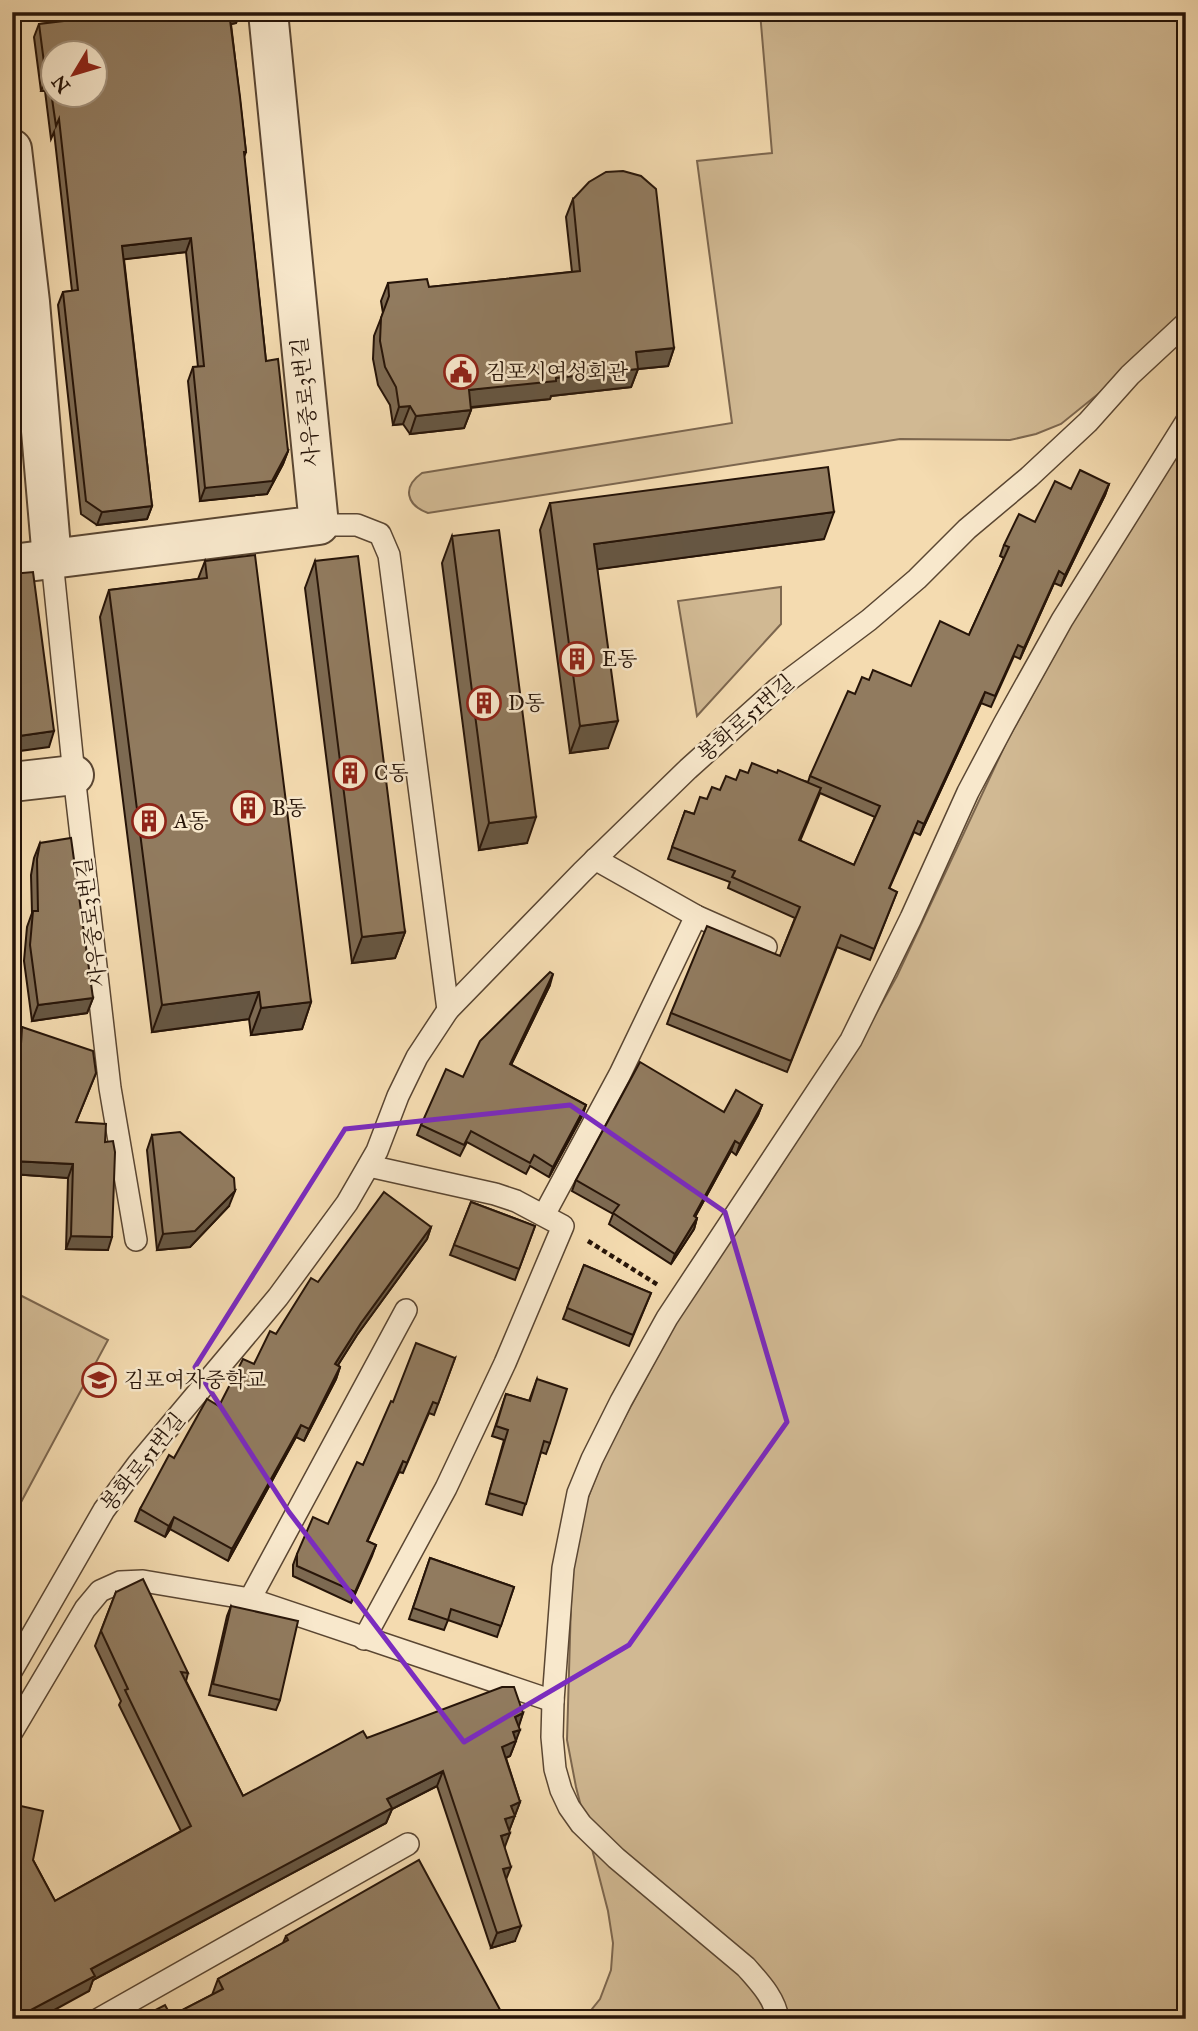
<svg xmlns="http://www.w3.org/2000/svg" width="1198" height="2031" viewBox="0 0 1198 2031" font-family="'IM FELL Great Primer','Noto Serif KR',serif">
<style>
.green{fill:#d1b993;stroke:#7c664e;stroke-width:2}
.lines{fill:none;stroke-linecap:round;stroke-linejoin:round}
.lane-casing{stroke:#5a4632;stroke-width:24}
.street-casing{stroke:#5a4632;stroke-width:42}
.path{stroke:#261408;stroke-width:4.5;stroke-dasharray:5 3.5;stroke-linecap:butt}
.lane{stroke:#f8e8cc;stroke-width:21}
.street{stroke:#f8e8cc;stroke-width:38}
.wall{fill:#7d6a52;stroke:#261408;stroke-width:2;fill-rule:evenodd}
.shaded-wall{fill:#665642;stroke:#261408;stroke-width:2}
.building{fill:#917b5f;stroke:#261408;stroke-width:2;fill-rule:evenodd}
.marked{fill:none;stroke:#7b2cbf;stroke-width:5;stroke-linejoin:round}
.labels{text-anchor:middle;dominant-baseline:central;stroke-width:5;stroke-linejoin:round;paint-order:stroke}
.poi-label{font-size:21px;fill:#261408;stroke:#f8e8cc;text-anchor:start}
.street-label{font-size:21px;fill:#261408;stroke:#f8e8cc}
</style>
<rect width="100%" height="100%" fill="#f4dbb0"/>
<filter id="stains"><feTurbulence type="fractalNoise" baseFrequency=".00286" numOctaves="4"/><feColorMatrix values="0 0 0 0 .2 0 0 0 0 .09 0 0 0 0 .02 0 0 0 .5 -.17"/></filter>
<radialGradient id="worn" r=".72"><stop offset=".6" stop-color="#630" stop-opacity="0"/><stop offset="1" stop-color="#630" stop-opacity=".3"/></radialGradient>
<g class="green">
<path d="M760 12H1186V323L1061 424 1036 434 1010 440 900 439 428 513C406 505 402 487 422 473L732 423 697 161 772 153Z"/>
<polygon points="1186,441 1186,2019 584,2019 600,1999 611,1970 613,1943 608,1911 576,1787 567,1740 572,1569 582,1513 605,1454 686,1304 761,1196 858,1046 897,976 1006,743 1082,605"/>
<polygon points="781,587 781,624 697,716 678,601"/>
<polygon points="12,1291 108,1340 12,1519"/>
</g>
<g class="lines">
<g class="lane-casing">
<g id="lane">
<polyline points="319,525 357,525 380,534 389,555 448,1010"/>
<polyline points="52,560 74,775 110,1088 136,1240"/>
<polyline points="595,859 696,916 766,947"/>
<polyline points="544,1215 620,1074 696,916"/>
<polyline points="250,1599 406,1310"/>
<polyline points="364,1639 446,1488 505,1363 563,1226 516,1201 495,1194 369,1166"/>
<polyline points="12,1670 104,1510 138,1464 278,1297 347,1203 377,1151 398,1096 417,1057 448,1010 582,872 688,769 777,689 869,620 917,579 967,529 1029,477 1088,422 1130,375 1186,323"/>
<polyline points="12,1732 85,1609 100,1591 120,1582 143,1581 250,1599 553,1701"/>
<polyline points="99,2019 408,1844"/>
<path d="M778 2019C775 1998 759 1982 746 1967L616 1858 581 1824 569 1807 561 1790 555 1769 552 1737 553 1701 563 1568 578 1493 592 1459 621 1401 667 1318 851 1040 911 918 968 792 1004 724 1062 620 1186 422"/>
</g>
</g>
<g class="street-casing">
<g id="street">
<polyline points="12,149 30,302 52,560"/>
<polyline points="12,564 319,525 268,12"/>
<polyline points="12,782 74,775"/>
</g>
</g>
<polyline class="path" points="588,1241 658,1285"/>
<use href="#lane" class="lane"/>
<use href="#street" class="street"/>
</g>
<g class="wall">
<polygon points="139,12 240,12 236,23 231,24 246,152 244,157 266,361 288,451 283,464 267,494 200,501 188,381 193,367 198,367 186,252 124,259 152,506 147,519 97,525 81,514 58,305 63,292 72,291 54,132 51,139 45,91 41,91 34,37 39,24"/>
<polygon points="573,199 674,348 668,366 638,369 631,387 551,396 550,399 470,408 471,410 464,428 410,434 403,424 393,425 390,405 378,385 373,359 374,336 383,313 381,301 388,283 429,287 572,272 566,217"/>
<path d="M1109 484 1105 495 1061 586 1054 583 1020 659 1014 656 991 707 981 703 920 835 914 832 889 889 897 892 870 960 837 947 787 1072 667 1024 671 1013 780 956 795 918 728 888 730 882 668 859 685 811 694 814 707 799 736 780 748 773H777L808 782 810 776 855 694 869 680 911 686 969 635 1004 558 1000 556 1004 545 1035 522 1071 489ZM820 793 875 817 854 865 800 841Z"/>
<polygon points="550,503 824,539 597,569 608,748 570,753 540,530"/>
<polygon points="452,536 527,843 479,850 442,563"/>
<polygon points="205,561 311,1002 302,1029 251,1035 249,1019 152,1032 100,617 109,590 198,579"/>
<polygon points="315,561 405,932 395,958 352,963 305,588"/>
<polygon points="40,843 93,998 87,1013 32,1021 24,961 27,927 32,913 31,875 34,858"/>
<polygon points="550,985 511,1065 586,1105 582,1116 549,1177 530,1166 526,1174 467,1142 460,1156 417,1135 421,1125 463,1077"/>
<polygon points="22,1027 96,1073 76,1122 105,1142 108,1250 66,1249 68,1178 12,1174 12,1045 17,1044 17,1040"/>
<polygon points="762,1105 758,1115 736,1155 731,1151 695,1217 697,1218 694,1229 671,1264 609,1224 613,1214 572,1191 576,1180 724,1112"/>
<polygon points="152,1135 229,1206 190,1247 157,1250 147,1150"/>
<polygon points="471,1202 535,1226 515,1280 450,1255"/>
<polygon points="431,1227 427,1239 357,1335 338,1365 340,1367 336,1379 304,1441 296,1437 228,1561 170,1529 165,1537 135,1521 140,1509 174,1458 254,1364 276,1334 318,1282"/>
<polygon points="584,1265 651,1293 629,1346 563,1319"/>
<polygon points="455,1358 434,1415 429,1413 403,1473 399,1472 367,1541 376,1545 351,1603 293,1576 293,1565 297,1554 328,1524 363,1465 393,1402"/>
<polygon points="537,1379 550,1443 546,1454 541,1452 522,1515 486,1504 504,1440 492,1436 506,1394 529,1401"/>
<polygon points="430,1558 514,1587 497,1637 448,1620 444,1630 409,1619"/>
<polygon points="116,1592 188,1673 186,1681 243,1796 367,1738 523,1713 518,1727 516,1741 510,1756 506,1758 520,1802 509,1831 504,1848 506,1879 515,1941 491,1948 437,1786 392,1809 386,1823 93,1980 89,1991 12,2019 12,1804 33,1860 55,1901 181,1831 119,1705 121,1701 95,1646"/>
<polygon points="231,1606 280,1700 276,1710 209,1695 227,1616"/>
<polygon points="286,1936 505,2019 171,2016 212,1995 218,1979 283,1943"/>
</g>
<g class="shaded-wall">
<polygon points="229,12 240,12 236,23 225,25"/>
<polygon points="46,78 49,78 45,91 41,91"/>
<polygon points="191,238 186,252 118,260 122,246"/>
<polygon points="674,348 668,366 638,369 631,387 551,396 550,399 462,408 469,390 556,378 636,352"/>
<polygon points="12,363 16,363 12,374"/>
<polygon points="410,406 403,424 393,425 399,407"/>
<polygon points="471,410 464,428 410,434 416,416"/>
<polygon points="288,451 283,464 267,494 200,501 205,488"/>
<polygon points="1109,484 1105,495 1061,586 1065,575"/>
<polygon points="152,506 147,519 97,525 102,512"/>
<polygon points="834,512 824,539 584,571 594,544"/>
<polygon points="19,520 14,535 12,535 12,521"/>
<polygon points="1059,571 1054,583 1020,659 1024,648"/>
<polygon points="985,692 981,703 920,835 924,824"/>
<polygon points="618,721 608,748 570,753 580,726"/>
<polygon points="54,731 49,747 12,752 12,737"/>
<polygon points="536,817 527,843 479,850 489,823"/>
<polygon points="405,932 395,958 352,963 362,937"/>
<polygon points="553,974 550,985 506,1075 510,1064"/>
<polygon points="259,992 249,1019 152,1032 162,1005"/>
<polygon points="93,998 87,1013 32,1021 38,1005"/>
<polygon points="311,1002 302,1029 251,1035 261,1008"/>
<polygon points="586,1105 582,1116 549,1177 553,1167"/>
<polygon points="762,1105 758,1115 736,1155 740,1144"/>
<polygon points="735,1141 731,1151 690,1226 694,1216"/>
<polygon points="12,1161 73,1164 68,1178 12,1174"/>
<polygon points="235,1191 229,1206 190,1247 157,1250 163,1234"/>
<polygon points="697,1218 694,1229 671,1264 675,1254"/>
<polygon points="431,1227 427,1239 357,1335 331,1376 335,1364 361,1323"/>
<polygon points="71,1236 112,1237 108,1250 66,1249"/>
<polygon points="340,1367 336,1379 304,1441 309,1429"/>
<polygon points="301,1425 296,1437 228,1561 232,1549"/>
<polygon points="403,1461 399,1472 363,1551 367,1541"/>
<polygon points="174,1517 170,1529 165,1537 169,1526"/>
<polygon points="376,1545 372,1556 351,1603 355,1592"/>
<polygon points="523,1713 518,1729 515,1717"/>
<polygon points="520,1730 510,1756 496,1762 502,1747 513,1732"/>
<polygon points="443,1771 437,1786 392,1809 386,1823 93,1980 89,1991 38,2019 26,2019 29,2011 91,1969 387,1799"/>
<polygon points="520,1802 509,1831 500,1834 511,1806"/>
<polygon points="510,1833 504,1849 501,1836"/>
<polygon points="511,1867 505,1882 503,1869"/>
<polygon points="521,1926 515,1941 491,1948 497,1933"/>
</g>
<g class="building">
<path d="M139 12H229L240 97 246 152H244L266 361 278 359 288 451 272 481 205 488 193 367 204 366 191 238 122 246 152 506 102 512 86 501 63 292 78 290 59 119 56 126 49 78H46L39 24ZM52 52H94V94H52Z"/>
<polygon points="623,171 641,176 656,189 674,348 636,352 638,369 556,378 556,381 469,390 471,410 416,416 410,406 399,407 396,387 385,367 380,341 381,318 389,296 388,283 427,279 429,287 580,271 573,199 589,182 606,172"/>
<polygon points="12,328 16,363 12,363"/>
<polygon points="12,451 19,520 12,521"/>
<polygon points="828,467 834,512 594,544 618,721 580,726 550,503"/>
<polygon points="1080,470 1109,484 1065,575 1059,571 1024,648 1018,645 995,696 985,692 924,824 918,821 889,888 897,892 874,949 841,935 791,1061 671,1013 707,926 780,956 800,907 732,877 735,871 672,847 685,811 694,814 700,797 707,799 712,787 720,790 726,776 736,780 740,770 748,773 752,763 777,773 778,770 821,788 799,840 854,865 880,806 810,776 848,691 855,694 862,677 869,680 873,670 911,686 940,621 969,635 1009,547 1004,545 1019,514 1035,522 1055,481 1071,489"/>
<polygon points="499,530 536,817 489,823 452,536"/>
<polygon points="255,555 311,1002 261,1008 259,992 162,1005 109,590 207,578 205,561"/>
<polygon points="358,556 405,932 362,937 315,561"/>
<polygon points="33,572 54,731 12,737 12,574"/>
<polygon points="71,838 93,998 38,1005 30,945 33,911 38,911 37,859 40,843"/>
<polygon points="550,972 553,974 510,1064 586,1105 553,1167 534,1155 530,1163 471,1131 464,1145 421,1125 446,1069 463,1077 480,1041"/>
<polygon points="22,1027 93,1051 96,1073 76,1122 106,1124 105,1142 113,1141 115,1152 112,1237 71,1236 73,1164 12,1161 12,1045 21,1044"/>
<polygon points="640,1062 724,1112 736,1090 762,1105 740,1144 735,1141 694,1216 697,1218 675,1254 613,1213 619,1205 576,1180"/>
<polygon points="180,1132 234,1178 235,1191 195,1231 163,1234 152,1135"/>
<polygon points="384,1192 431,1227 361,1323 335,1364 340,1367 309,1429 301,1425 232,1549 174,1517 169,1526 140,1509 169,1455 174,1458 207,1399 219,1406 243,1359 254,1364 270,1331 276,1334 311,1278 318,1282"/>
<polygon points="471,1202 535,1226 519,1269 454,1245"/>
<polygon points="584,1265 651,1293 633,1335 567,1308"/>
<polygon points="416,1343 455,1358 438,1404 433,1402 407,1463 403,1461 367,1541 376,1545 355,1592 297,1566 297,1554 313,1517 328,1524 357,1462 363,1465 391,1401 393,1402"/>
<polygon points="537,1379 567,1389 550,1443 544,1441 526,1504 489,1493 508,1430 496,1426 506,1394 530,1401"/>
<polygon points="430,1558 514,1587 501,1626 451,1609 448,1620 413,1608"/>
<polygon points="143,1579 188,1673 181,1672 243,1796 363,1731 367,1738 502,1687 514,1687 523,1713 515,1717 520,1730 513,1732 516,1741 502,1747 520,1802 511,1806 515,1816 505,1819 510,1833 501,1836 511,1867 503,1869 521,1926 497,1933 443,1771 387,1799 392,1808 91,1969 95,1976 29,2011 33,2019 12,2019 12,1932 17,1929 12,1920 12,1804 43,1811 33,1860 55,1901 191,1826 125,1690 128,1689 101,1631 116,1592"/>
<polygon points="231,1606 298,1621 280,1700 213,1684"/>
<polygon points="419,1860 505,2019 138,2019 165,2005 171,2016 223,1989 218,1979 288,1940 286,1936"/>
</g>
<path class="marked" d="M570 1105 725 1212 787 1422 629 1645 464 1742 289 1512 195 1367 345 1129Z"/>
<defs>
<g id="civic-ring" transform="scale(1.75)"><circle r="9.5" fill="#f8e8cc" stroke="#8f2418" stroke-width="1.5"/><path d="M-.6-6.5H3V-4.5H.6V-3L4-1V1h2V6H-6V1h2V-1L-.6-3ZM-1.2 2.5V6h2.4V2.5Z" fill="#8f2418"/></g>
<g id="building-ring" transform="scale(1.75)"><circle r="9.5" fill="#f8e8cc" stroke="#8f2418" stroke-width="1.5"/><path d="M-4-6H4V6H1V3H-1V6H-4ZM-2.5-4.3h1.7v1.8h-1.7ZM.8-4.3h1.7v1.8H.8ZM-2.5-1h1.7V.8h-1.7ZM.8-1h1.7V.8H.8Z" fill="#8f2418"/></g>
<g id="school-ring" transform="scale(1.75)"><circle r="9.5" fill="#f8e8cc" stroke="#8f2418" stroke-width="1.5"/><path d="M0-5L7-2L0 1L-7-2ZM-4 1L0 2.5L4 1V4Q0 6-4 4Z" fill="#8f2418"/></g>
</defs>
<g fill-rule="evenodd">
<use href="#civic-ring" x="461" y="372"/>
<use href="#building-ring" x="577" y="659"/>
<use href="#building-ring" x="484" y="703"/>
<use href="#building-ring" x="350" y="773"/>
<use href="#building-ring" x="248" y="808"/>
<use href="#building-ring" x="149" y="821"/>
<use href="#school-ring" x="99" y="1380"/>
</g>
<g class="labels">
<g class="poi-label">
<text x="486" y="372">김포시여성회관</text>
<text x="602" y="659">E동</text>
<text x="508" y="703">D동</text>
<text x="374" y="773">C동</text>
<text x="272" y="808">B동</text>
<text x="174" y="821">A동</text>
<text x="124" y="1380">김포여자중학교</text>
</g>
<g class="street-label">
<text transform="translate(306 402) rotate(-96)">사우중로3번길</text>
<text transform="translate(746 718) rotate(-41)">봉화로51번길</text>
<text transform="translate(91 922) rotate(-97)">사우중로3번길</text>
<text transform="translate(143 1462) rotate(-51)">봉화로51번길</text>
</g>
</g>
<rect width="1198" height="2031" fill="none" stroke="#f4dbb0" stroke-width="42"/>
<rect x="14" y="14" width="1170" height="2003" fill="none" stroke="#261408" stroke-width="3.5"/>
<rect x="21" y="21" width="1156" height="1989" fill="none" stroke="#261408" stroke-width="2"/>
<g transform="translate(74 74) rotate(232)"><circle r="33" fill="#f8e8cc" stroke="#a4937e" stroke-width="2"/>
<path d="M0-5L12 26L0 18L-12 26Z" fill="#8f2418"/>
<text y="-10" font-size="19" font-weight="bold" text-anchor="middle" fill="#261408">N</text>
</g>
<rect width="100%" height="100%" filter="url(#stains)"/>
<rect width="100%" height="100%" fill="url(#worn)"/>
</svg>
